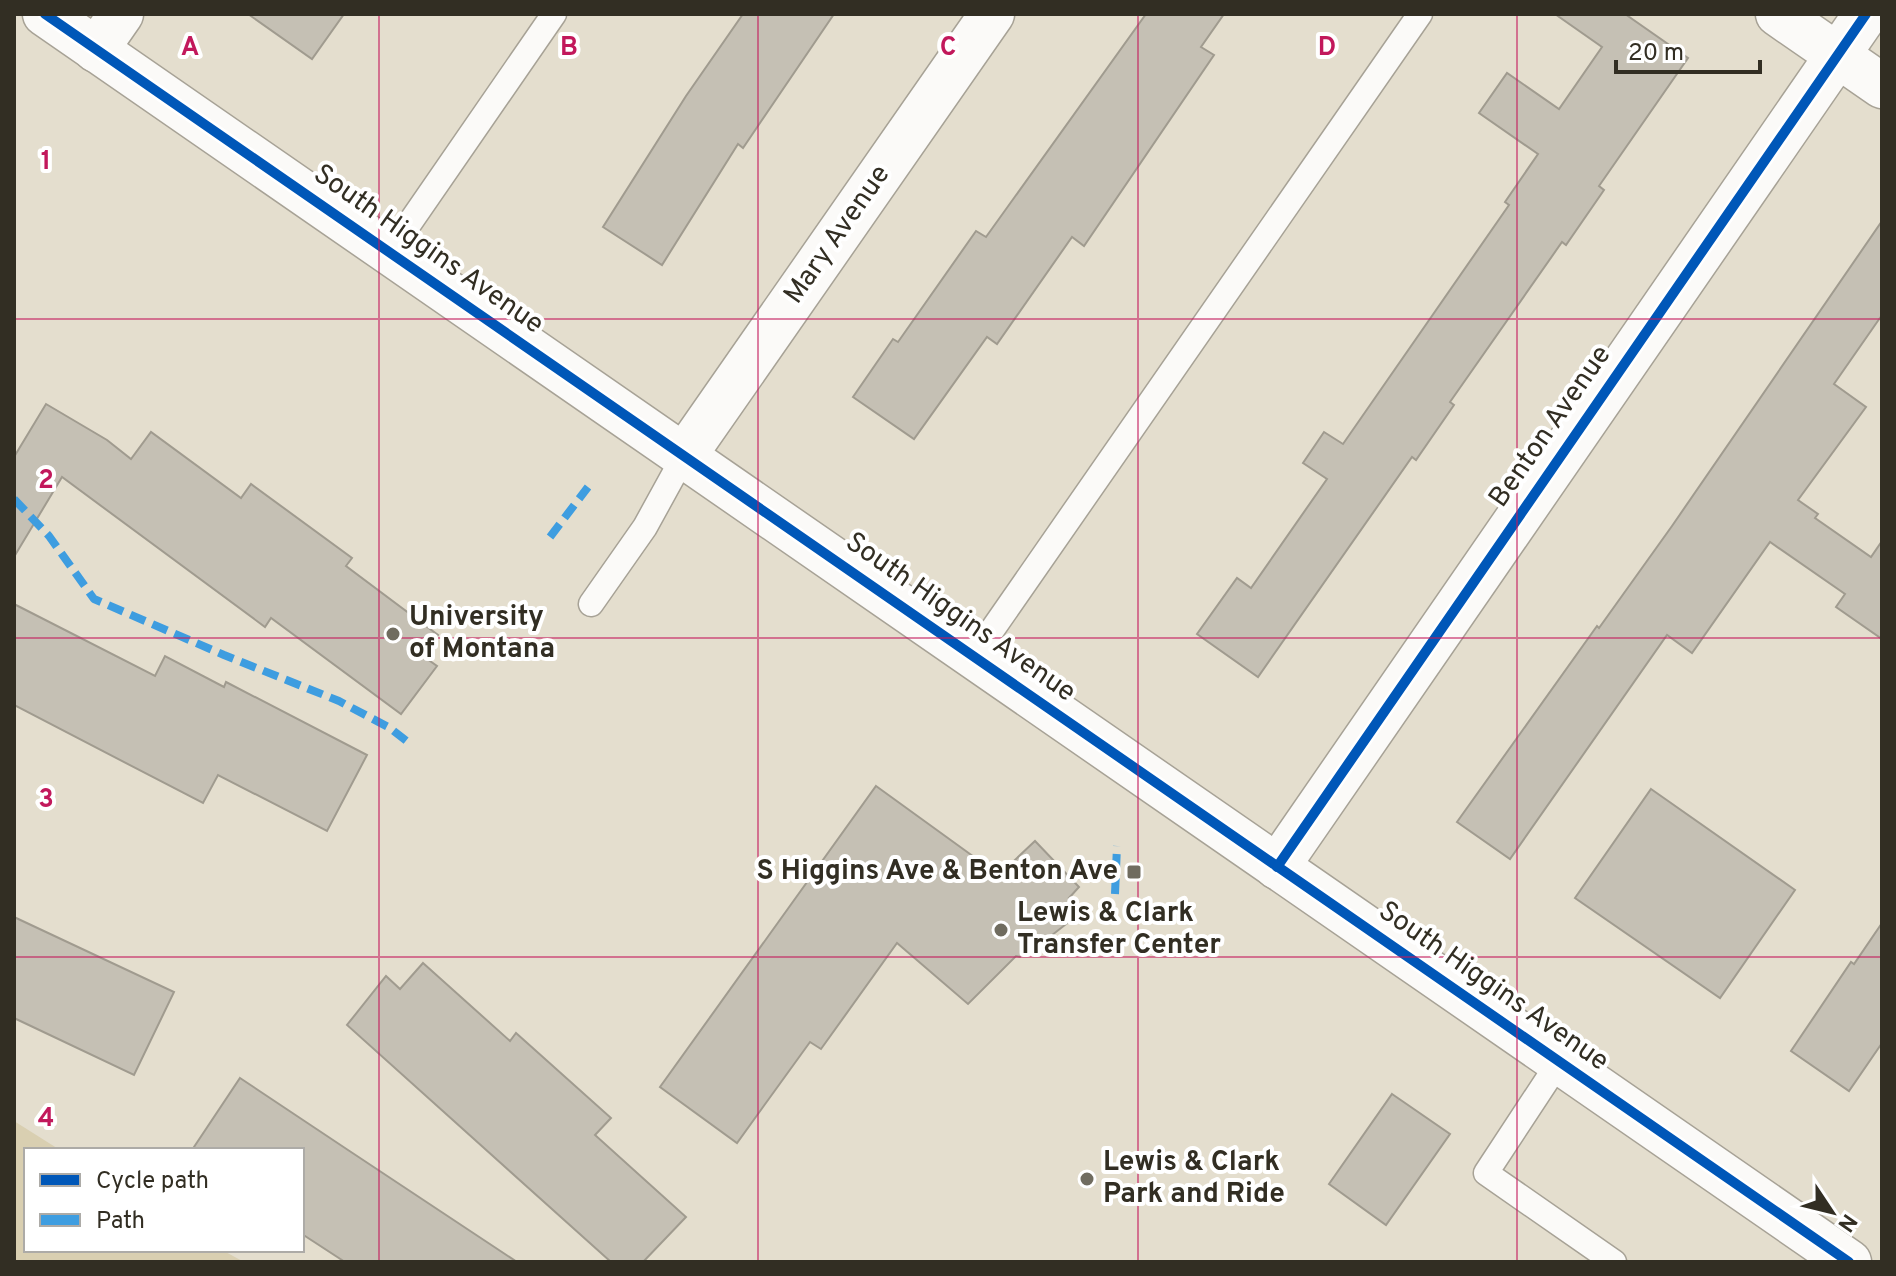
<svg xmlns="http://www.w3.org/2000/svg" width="1896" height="1276" viewBox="0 0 1896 1276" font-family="Overpass,sans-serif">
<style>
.green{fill:#d9cfb1}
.building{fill:#c5c0b4;stroke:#a09b8f;stroke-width:2}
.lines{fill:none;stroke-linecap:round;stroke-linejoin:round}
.service-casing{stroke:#a7a296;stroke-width:27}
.minor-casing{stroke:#a7a296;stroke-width:47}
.secondary-casing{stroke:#a7a296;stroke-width:47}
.service{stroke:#fbfaf8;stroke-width:24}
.minor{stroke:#fbfaf8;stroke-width:44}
.secondary{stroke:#fbfaf8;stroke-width:44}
.quiet{stroke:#3e9de0;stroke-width:8;stroke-dasharray:16 8;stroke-linecap:butt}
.cycleway-casing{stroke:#fff;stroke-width:15}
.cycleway{stroke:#0057b8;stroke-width:10}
.grid{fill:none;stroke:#c2185b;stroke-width:2;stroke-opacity:0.55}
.poi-dot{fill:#706c5f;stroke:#fff;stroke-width:3}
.labels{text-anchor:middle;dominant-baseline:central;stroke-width:8;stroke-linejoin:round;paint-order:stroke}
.street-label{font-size:28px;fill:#322e23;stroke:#fff}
.poi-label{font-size:28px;font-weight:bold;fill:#322e23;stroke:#fff;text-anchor:start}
.grid-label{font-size:26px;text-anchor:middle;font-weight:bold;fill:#c2185b;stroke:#fff;stroke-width:8;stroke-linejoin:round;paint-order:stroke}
</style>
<rect width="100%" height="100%" fill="#e4dece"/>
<polygon class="green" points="14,1121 60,1150 26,1150 26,1250 222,1250 244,1262 14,1262"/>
<g class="building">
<polygon points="248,14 344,14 312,59"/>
<polygon points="743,14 834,14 743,148 738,144 662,265 603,227 686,96"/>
<polygon points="1146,14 1224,14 1201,47 1214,55 1084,246 1072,237 997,344 987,337 914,439 853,397 893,339 898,342 976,231 986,237"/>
<polygon points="1555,14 1625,14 1688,58 1599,186 1604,190 1566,245 1562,242 1450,402 1454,405 1416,460 1412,457 1258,677 1197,634 1237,578 1251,588 1327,479 1303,463 1324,432 1343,444 1509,205 1505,202 1538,154 1479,113 1507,73 1559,109 1602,47"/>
<polygon points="1882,221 1882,315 1834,384 1866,407 1798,500 1818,514 1815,518 1871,557 1882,541 1882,639 1836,607 1845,594 1770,542 1692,653 1667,635 1510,859 1457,822 1597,626 1599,628 1672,526"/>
<polygon points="46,404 107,440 131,459 151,432 241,498 251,484 352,558 346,566 438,635 423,656 437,666 401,714 271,618 265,627 62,477 14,557 14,457"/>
<polygon points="14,604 155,676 165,656 224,687 226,682 367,755 327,831 218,775 203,803 14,705"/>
<polygon points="876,786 999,875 1035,841 1079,887 1069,898 1084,910 1033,950 1028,949 1020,957 1016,956 968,1004 897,943 821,1049 810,1042 737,1143 660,1087"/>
<polygon points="1651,789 1795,890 1720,998 1575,898"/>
<polygon points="14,917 174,992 134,1075 14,1018"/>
<polygon points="1882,923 1882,1043 1849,1091 1791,1051 1851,962 1854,964"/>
<polygon points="423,963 510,1041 516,1033 611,1118 595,1135 686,1217 643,1262 611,1262 347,1025 386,976 400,989"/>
<polygon points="240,1078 348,1150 517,1262 345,1262 302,1234 302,1150 192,1150"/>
<polygon points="1392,1094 1450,1134 1386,1225 1329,1184"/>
</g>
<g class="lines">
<g class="service-casing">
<g id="service">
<polyline points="389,253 554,14"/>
<polyline points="591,604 645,527 684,456"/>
<polyline points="974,656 1420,14"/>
<polyline points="1559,1062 1486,1173 1614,1262"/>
</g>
</g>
<g class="minor-casing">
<g id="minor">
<polyline points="1778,14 1882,86"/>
<polyline points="96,50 121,14"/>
<polyline points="684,456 992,14"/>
<polyline points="1277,867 1866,14"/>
</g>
</g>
<g class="secondary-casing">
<polyline id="secondary" points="45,14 1849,1262"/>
</g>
<use href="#service" class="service"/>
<use href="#minor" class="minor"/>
<use href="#secondary" class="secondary"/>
<g class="quiet">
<polyline points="14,499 49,536 94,599 224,655 339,701 390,728 409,743"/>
<polyline points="550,537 588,487"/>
<polyline points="1115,894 1117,846"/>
</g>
<g class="cycleway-casing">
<g id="cycleway">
<polyline points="45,14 1849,1262"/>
<polyline points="1277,867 1866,14"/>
</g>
</g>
<use href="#cycleway" class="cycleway"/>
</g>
<path class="grid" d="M379 14V1262M758 14V1262M1138 14V1262M1517 14V1262M14 319H1882M14 638H1882M14 957H1882"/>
<g class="poi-dot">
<circle cx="393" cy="634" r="8"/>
<rect x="1126" y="864" width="16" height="16" rx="4"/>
<circle cx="1001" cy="930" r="8"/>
<circle cx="1087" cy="1179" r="8"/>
</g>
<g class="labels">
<g class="street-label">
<text transform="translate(838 235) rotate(-55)">Mary Avenue</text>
<text transform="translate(428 250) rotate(35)">South Higgins Avenue</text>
<text transform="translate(1551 427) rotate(-55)">Benton Avenue</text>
<text transform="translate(960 618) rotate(35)">South Higgins Avenue</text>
<text transform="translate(1493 987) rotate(35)">South Higgins Avenue</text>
</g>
<g class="poi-label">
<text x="409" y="618">University<tspan x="409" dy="32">of Montana</tspan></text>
<text x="1118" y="872" text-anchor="end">S Higgins Ave &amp; Benton Ave</text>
<text x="1017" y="914">Lewis &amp; Clark<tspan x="1017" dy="32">Transfer Center</tspan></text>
<text x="1103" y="1163">Lewis &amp; Clark<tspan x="1103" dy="32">Park and Ride</tspan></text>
</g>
</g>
<g class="grid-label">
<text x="190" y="55">A</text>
<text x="569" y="55">B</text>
<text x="948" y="55">C</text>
<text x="1327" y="55">D</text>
<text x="46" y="169">1</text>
<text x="46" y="488">2</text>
<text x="46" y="807">3</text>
<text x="46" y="1126">4</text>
</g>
<rect width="1896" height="1276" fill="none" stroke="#322e23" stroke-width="32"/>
<rect x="24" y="1148" width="280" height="104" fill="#ffffff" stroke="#adaba7" stroke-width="2"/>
<rect x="40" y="1174" width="40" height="12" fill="#0057b8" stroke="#adaba7" stroke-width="2"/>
<text x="96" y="1188" font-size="24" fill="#322e23">Cycle path</text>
<rect x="40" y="1214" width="40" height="12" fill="#3e9de0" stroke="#adaba7" stroke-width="2"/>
<text x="96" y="1228" font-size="24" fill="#322e23">Path</text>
<g transform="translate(1832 1212) rotate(125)" stroke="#ffffff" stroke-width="6" paint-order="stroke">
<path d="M0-6L14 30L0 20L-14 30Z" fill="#322e23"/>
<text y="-12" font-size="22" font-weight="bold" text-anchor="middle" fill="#322e23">N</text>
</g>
<path d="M1616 60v12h144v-12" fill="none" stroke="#322e23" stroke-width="4"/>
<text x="1628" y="60" font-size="24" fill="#322e23" stroke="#ffffff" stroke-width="6" paint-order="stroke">20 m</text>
</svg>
